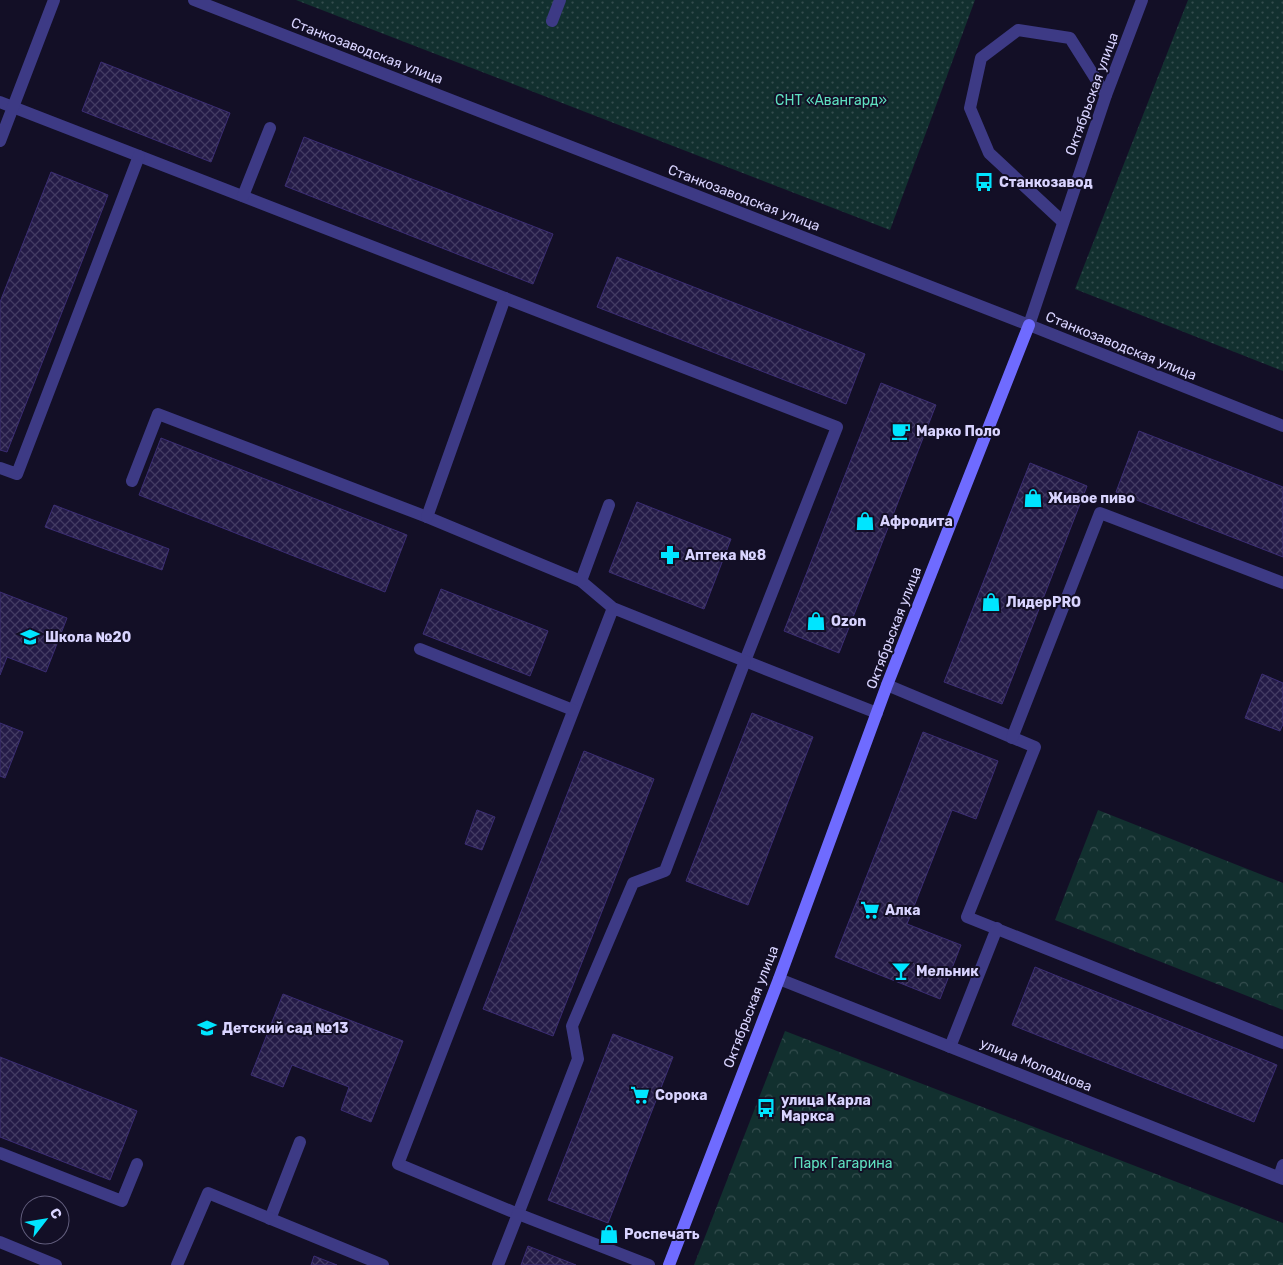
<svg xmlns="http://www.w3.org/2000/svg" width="1283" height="1265" viewBox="0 0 1283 1265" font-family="Rubik,sans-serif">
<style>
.grass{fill:url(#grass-dots)}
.forest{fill:url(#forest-crowns)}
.building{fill:url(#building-cross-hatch);stroke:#3b2d73}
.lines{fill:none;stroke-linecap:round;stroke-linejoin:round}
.service{stroke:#3d3a85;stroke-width:12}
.minor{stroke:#3d3a85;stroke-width:12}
.tertiary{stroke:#3d3a85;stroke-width:12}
.secondary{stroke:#6f6bff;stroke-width:12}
.labels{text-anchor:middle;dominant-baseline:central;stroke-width:4;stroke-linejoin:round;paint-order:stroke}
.street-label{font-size:14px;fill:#d9d4ff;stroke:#130f26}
.park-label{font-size:14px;fill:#5fe0c0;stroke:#130f26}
.poi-label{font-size:14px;font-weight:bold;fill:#d9d4ff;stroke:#130f26;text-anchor:start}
</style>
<defs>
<pattern id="grass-dots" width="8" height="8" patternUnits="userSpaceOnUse" patternTransform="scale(1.25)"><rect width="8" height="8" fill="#12302f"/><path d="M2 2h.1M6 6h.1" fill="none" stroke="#344d4e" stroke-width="1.8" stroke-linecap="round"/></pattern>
<pattern id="forest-crowns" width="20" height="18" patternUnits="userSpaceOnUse" patternTransform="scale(1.25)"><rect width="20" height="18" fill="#12302f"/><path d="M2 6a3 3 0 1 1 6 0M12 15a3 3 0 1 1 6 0" fill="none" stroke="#344d4e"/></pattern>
<pattern id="building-cross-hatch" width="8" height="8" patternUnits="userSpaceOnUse" patternTransform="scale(1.25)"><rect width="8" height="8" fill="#241b47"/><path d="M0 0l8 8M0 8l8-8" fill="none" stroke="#433b63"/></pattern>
</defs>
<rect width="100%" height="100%" fill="#130f26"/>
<g class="grass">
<polygon points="296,0 975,0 890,230"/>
<polygon points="1188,0 1283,0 1283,371 1075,289"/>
</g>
<g class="forest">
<polygon points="1098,810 1283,883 1283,1010 1055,920"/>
<polygon points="785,1031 1283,1223 1283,1265 694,1265"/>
</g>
<g class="building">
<polygon points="101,62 230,113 211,162 82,111"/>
<polygon points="304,137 553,234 533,284 285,186"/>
<polygon points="51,172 108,195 7,452 0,450 0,302"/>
<polygon points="617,257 865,354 846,404 597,307"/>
<polygon points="881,383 936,405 839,653 784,631"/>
<polygon points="1139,431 1283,487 1283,557 1116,492"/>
<polygon points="161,438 407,535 385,592 139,495"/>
<polygon points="1030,463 1087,486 1002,704 944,682"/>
<polygon points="637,502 731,539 704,609 609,572"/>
<polygon points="54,505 169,549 162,570 45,527"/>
<polygon points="441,589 548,631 530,676 423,634"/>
<polygon points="0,592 67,618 46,672 7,657 0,675"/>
<polygon points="1262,674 1283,683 1283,724 1280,731 1245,718"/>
<polygon points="752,713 813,737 748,905 686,881"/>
<polygon points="0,723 23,732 5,778 0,776"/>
<polygon points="923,732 998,761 976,819 952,810 907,924 961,945 940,999 835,957"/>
<polygon points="584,751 654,779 553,1036 483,1009"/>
<polygon points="477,810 495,817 482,850 465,844"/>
<polygon points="1035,967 1277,1065 1254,1122 1012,1025"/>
<polygon points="283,994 403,1041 371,1122 341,1110 349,1087 292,1065 283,1087 251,1075"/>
<polygon points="613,1034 673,1057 608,1223 548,1200"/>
<polygon points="0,1057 137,1111 110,1180 0,1137"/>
<polygon points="528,1246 576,1265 521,1265"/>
<polygon points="314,1256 337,1265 311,1265"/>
</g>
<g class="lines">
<g class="service">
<polyline points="552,21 560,0"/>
<polyline points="0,102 837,427 745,661 877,713"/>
<polyline points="243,196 270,128"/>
<polyline points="0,468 17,474 139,156"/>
<polyline points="132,481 158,414 427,517 581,581 613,608 745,661 665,871 633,883 572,1026 578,1059 518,1214 398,1164 613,608"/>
<polyline points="427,517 505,298"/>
<polyline points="581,581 609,505"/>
<polyline points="420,649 573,710"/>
<polyline points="887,685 1035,747 967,917 1283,1043"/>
<polyline points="1012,738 1100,513 1283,583"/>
<polyline points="950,1047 997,928"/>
<polyline points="0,1153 122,1201 137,1164"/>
<polyline points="1279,1177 1283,1165"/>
<polyline points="270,1219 300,1142"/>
<polyline points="0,1242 56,1265"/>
<polyline points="177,1265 208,1193 383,1265"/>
<polyline points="498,1265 518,1214 649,1265"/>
</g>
<g class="minor">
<polyline points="0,141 54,0"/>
<polyline points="1063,222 989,153 970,108 981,58 1018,30 1070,38 1106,95"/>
<polyline points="1029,325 1106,95 1142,0"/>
<polyline points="779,979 1283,1179"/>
</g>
<polyline class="tertiary" points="194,0 1029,325 1283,426"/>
<polyline class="secondary" points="669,1265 779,979 887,685 1029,325"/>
</g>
<defs>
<g id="bus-bare" transform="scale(1.5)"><path d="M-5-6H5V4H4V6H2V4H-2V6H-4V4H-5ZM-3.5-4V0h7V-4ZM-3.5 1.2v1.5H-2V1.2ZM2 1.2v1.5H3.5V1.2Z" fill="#00e5ff" stroke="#130f26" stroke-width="2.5" paint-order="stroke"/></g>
<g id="cafe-bare" transform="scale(1.5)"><path d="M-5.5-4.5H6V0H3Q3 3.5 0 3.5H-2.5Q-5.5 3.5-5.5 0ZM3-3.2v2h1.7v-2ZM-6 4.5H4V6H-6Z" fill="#00e5ff" stroke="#130f26" stroke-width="2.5" paint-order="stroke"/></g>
<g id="shop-bare" transform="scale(1.5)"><path d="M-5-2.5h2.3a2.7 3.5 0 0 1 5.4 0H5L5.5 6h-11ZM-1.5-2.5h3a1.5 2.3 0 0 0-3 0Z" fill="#00e5ff" stroke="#130f26" stroke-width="2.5" paint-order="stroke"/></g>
<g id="pharmacy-bare" transform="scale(1.5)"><path d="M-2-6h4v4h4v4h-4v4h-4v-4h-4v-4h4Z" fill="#00e5ff" stroke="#130f26" stroke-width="2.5" paint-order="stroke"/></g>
<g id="school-bare" transform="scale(1.5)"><path d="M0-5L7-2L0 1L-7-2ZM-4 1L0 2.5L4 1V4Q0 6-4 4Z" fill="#00e5ff" stroke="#130f26" stroke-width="2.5" paint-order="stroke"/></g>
<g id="supermarket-bare" transform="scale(1.5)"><path d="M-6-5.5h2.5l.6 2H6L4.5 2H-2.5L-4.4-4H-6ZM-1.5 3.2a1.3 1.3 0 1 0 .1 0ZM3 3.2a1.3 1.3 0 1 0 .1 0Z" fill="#00e5ff" stroke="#130f26" stroke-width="2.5" paint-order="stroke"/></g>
<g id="bar-bare" transform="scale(1.5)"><path d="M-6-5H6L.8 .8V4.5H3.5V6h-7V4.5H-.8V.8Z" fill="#00e5ff" stroke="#130f26" stroke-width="2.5" paint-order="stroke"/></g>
</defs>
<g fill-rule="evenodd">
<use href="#bus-bare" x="984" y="182"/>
<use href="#cafe-bare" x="901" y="431"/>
<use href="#shop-bare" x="1033" y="498"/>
<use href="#shop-bare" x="865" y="521"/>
<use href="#pharmacy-bare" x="670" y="555"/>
<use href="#shop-bare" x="991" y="602"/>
<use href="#shop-bare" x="816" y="621"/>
<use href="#school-bare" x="30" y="637"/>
<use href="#supermarket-bare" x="870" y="910"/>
<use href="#bar-bare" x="901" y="971"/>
<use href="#school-bare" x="207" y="1028"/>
<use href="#supermarket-bare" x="640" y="1095"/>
<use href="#bus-bare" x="766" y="1108"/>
<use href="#shop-bare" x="609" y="1234"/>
</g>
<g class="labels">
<g class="street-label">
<text transform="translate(367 51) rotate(21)">Станкозаводская улица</text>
<text transform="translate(1092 94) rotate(-70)">Октябрьская улица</text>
<text transform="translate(744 198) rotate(21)">Станкозаводская улица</text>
<text transform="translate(1121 346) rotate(22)">Станкозаводская улица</text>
<text transform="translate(894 628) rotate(-69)">Октябрьская улица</text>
<text transform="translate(751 1007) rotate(-69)">Октябрьская улица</text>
<text transform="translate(1036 1065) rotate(22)">улица Молодцова</text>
</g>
<g class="park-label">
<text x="831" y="100">СНТ «Авангард»</text>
<text x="843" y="1163">Парк Гагарина</text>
</g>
<g class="poi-label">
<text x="999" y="182">Станкозавод</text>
<text x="916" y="431">Марко Поло</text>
<text x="1048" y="498">Живое пиво</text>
<text x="880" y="521">Афродита</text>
<text x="685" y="555">Аптека №8</text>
<text x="1006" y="602">ЛидерPRO</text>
<text x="831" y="621">Ozon</text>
<text x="45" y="637">Школа №20</text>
<text x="885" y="910">Алка</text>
<text x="916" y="971">Мельник</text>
<text x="222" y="1028">Детский сад №13</text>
<text x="655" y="1095">Сорока</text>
<text x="781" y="1100">улица Карла<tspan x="781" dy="16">Маркса</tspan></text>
<text x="624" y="1234">Роспечать</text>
</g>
</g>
<g transform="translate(45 1220) rotate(59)"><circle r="24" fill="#130f26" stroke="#625e7d"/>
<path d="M0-4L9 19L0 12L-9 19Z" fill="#00e5ff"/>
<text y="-8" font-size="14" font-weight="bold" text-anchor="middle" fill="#d9d4ff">С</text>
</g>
</svg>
